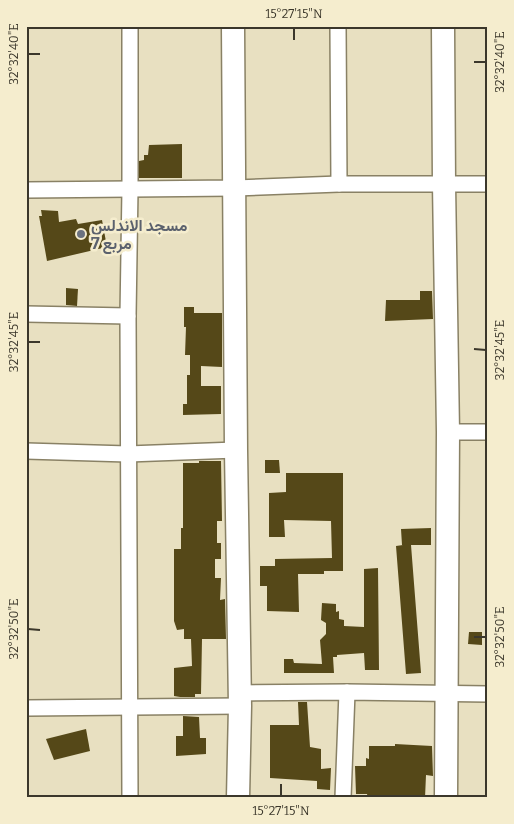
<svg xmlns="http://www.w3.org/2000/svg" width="514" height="824" viewBox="0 0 514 824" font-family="Bitter,Vazirmatn,serif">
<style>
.building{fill:#554818}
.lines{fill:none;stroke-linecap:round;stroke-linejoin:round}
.street-casing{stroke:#898165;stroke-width:18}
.secondary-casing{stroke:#898165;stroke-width:25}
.street{stroke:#fff;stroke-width:15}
.secondary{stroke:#fff;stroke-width:22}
.ticks{fill:none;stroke:#3b372b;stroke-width:2}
.worship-dot{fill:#6b7280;stroke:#f5edce;stroke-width:2}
.labels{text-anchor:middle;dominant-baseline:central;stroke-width:5;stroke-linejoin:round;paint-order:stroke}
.worship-label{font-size:16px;font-weight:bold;fill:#5b616d;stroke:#f5edce;text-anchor:start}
.neatline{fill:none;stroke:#3b372b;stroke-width:2}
.ticks-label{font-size:12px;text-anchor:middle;fill:#3b372b}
</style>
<rect width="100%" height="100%" fill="#e8e0c1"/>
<g class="building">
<polygon points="182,144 182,178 139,178 139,161 144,160 144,155 148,155 149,145"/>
<polygon points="41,210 58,211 59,222 76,219 78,224 102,220 107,247 47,261 39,216 42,216"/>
<polygon points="66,288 78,289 77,306 66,305"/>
<polygon points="420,291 432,291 433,319 385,321 386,300 420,300"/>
<polygon points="184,307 194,307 194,313 222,313 222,367 201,366 201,386 221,386 221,414 183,415 183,404 187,404 187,375 190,375 190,355 185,355 186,327 184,327"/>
<polygon points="265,460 279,460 280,473 265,473"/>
<polygon points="199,461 221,461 222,521 217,521 217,543 221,543 221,559 215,559 215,578 221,578 220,600 225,599 226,639 202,639 201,694 195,694 195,697 180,697 174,696 174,668 192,666 191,639 184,639 184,629 177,630 174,621 174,549 181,549 181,528 183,528 183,463 199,463"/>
<polygon points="286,473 343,473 343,571 324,571 324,574 298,574 299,612 267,611 267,586 260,586 260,566 275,566 275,559 332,558 331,521 284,520 285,537 269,537 269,493 286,492"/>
<polygon points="431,528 431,545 411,545 421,673 406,674 396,546 403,545 402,545 401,529"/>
<polygon points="378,568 379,670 365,670 364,653 337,655 337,657 333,657 334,673 284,673 284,659 293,659 294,663 322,664 320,640 326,634 326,623 321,620 322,603 336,604 336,612 339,611 339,619 344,620 344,626 364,627 364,569"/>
<polygon points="469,632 482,632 482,645 468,644"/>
<polygon points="298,702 307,702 310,747 321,749 321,769 331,768 330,790 317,789 317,781 270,778 270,725 299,725"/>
<polygon points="183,716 199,717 200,738 206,738 206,754 176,756 176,736 183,736"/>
<polygon points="86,729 90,751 54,760 46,739"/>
<polygon points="395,744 432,746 433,776 426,775 425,798 368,798 367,794 356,794 355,766 366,766 366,758 369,759 369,746 395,746"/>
</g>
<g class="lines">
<g class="street-casing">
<g id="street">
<polyline points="130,26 130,189 128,316 130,798"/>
<polyline points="338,26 339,184"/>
<polyline points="26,190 235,188 339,184 488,184"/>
<polyline points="26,314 128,316"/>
<polyline points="448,432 488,432"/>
<polyline points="26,451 128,454 236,450"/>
<polyline points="239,693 347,692 488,694"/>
<polyline points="26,708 240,706"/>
<polyline points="343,798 347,692"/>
</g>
</g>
<g class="secondary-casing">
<g id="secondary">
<polyline points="233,26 236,450 240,706 238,798"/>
<polyline points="443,26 444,184 448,432 446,798"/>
</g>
</g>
<use href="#street" class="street"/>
<use href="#secondary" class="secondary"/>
</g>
<path class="ticks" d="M294 40V28M28 54H40M474 62H486M28 342H40M474 349 486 350M28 629 40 630M474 637H486M281 796V784"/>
<circle class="worship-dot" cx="81" cy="234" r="5"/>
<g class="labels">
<g class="worship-label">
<text x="91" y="225">مسجد الاندلس<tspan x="91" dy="18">مربع 7</tspan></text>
</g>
</g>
<rect width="514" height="824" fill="none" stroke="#f5edce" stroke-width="55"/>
<rect x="28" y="28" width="458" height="768" class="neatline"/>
<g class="ticks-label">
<text x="294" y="18">15°27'15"N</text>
<text transform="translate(14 54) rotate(-90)" y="4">32°32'40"E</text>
<text transform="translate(500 62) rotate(-90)" y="4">32°32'40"E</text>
<text transform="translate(14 342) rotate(-90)" y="4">32°32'45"E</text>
<text transform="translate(500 350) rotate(-90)" y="4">32°32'45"E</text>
<text transform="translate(14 629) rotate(-90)" y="4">32°32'50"E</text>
<text transform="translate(500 637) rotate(-90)" y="4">32°32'50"E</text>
<text x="281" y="815">15°27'15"N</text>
</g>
</svg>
